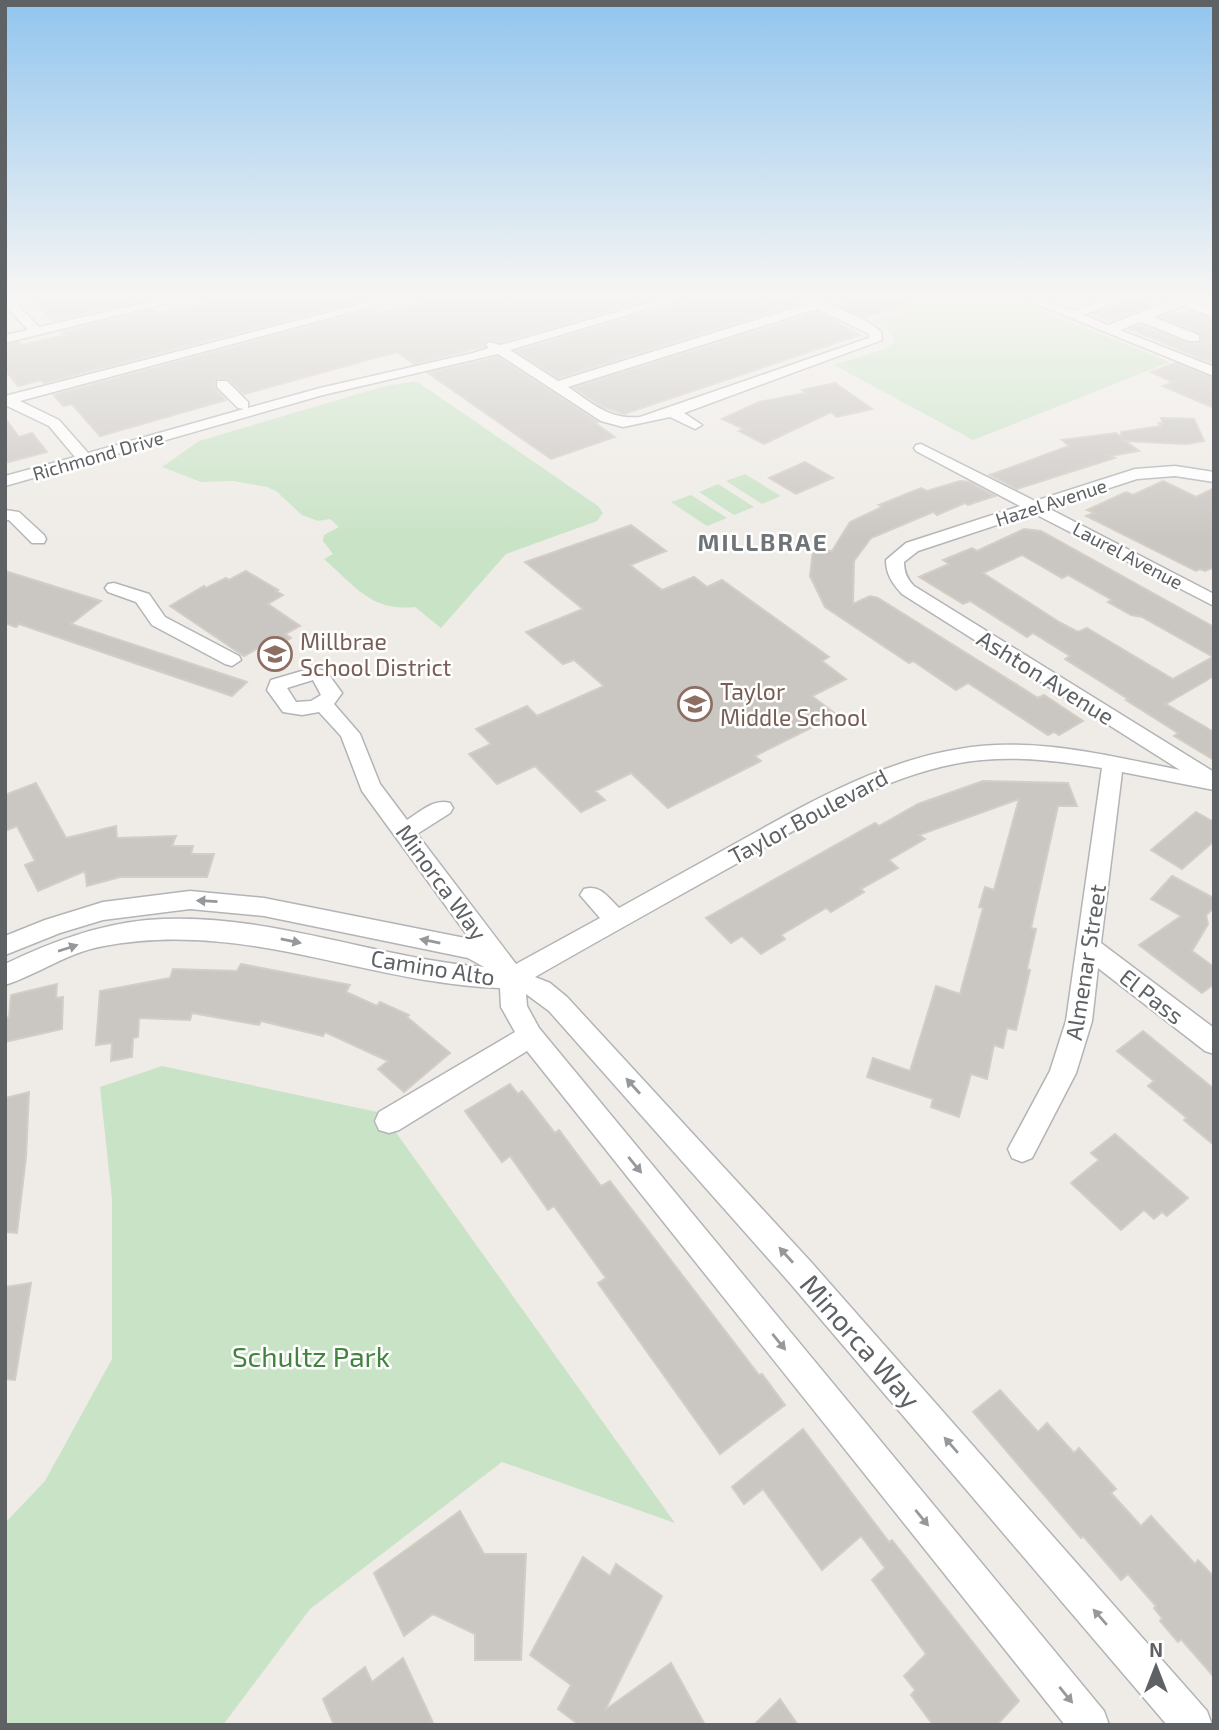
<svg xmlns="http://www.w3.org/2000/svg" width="1219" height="1730" viewBox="0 0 1219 1730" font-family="'Exo 2',sans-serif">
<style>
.green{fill:#c9e3c6}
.building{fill:#cac7c3;stroke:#d3cdc5;stroke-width:2;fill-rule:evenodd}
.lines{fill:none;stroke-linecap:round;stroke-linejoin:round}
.minor-casing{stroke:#b2b4b7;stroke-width:3}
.minor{fill:#fff;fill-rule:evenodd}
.oneway{fill:#96999b}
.labels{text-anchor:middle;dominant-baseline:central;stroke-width:5;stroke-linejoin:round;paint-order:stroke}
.far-street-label{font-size:19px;fill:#5e6265;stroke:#fff}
.education-label{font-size:23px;fill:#785e54;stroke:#fff;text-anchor:start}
.street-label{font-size:23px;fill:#5e6265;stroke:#fff}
.far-district-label{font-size:24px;font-weight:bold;letter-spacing:2px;fill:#6f7477;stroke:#fff}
.near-street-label{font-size:28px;fill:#5e6265;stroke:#fff}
.near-park-label{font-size:28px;fill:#44833f;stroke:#fff}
</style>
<rect width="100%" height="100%" fill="#efece7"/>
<g class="green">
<polygon points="944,298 1012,298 1170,362 973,440 834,365 885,349 895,342 891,331 871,320"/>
<path d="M411 382H418L598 506 603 513 597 521 506 554 441 628 415 607C371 612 354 585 324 559L333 554 323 541 324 535 339 527 330 519 318 521 302 515 276 491 267 487 233 481 201 482 162 467 199 441 385 386Z"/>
<polygon points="745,474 781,496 762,504 726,481"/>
<polygon points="718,484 754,507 734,515 699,492"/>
<polygon points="691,495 727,518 707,526 671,502"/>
<polygon points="162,1066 382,1113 675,1523 502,1462 310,1609 223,1725 5,1725 5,1523 45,1481 112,1359 112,1199 100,1087"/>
</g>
<g class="building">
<polygon points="31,298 140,298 143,301 52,321"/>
<polygon points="224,298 357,298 362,301 44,383 41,380 18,386 5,370 5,345 19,342 21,345 65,335 62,332 153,309 157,313"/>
<polygon points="439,298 658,298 501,342 487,340 484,347 414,364 397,352 244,394 229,379 217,378 214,381 215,389 226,400 100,436 72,404 63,406 54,395 373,309 379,313"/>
<polygon points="687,298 795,298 801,303 558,378 516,351 685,301"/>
<polygon points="853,298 916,298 916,301 865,318 833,304"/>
<polygon points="1137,298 1155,304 1110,321 1093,314"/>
<polygon points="1190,311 1214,319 1214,364 1129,329 1141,325 1188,343 1199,344 1202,341 1200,333 1160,317 1175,312 1181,314"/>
<polygon points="817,312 860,335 624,414 603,407 574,388"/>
<polygon points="498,357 598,422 595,423 615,437 551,459 428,373"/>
<polygon points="1175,363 1214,378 1214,408 1163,386 1173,382 1151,372"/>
<polygon points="835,383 872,409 837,417 831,412 764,444 739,431 744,429 722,419 759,402 806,393 802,390"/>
<polygon points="5,418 19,437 32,433 47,452 5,463"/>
<polygon points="1161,418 1194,419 1204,441 1186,444 1125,441 1139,451 1110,456 1115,458 1017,489 990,475 1069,446 1062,440 1116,433 1122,438 1121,432 1161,426 1159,423 1163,423"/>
<polygon points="805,462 833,478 796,494 769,478"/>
<polygon points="960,481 969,482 995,496 968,505 965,503 937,515 933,512 871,538 854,561 853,604 870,596 878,598 1038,698 1044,695 1083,721 1059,735 1054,732 1048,735 968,683 956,690 913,661 909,663 825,607 810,576 813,549 832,551 850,522 882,507 879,505 921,488 927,491"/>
<polygon points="1163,481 1196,497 1214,488 1214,567 1205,571 1200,569 1196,571 1086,516 1094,513 1087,510 1126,492 1133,495"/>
<polygon points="631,525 666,551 630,565 662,590 694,577 707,587 722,580 829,657 822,661 846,679 812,696 837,715 755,756 761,761 668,808 631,773 595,791 605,800 581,812 535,766 497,784 469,754 491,744 476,729 527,706 537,716 604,686 574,660 563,664 526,632 583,609 525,562"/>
<path d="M1024 529 1041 531 1214 627V676L1166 704 1214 732V760L1174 736 1178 733 1126 700 1128 699 1065 659 1070 656 1033 633 1027 637 970 601 963 604 919 577 949 564 943 560 972 548 977 551ZM1022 555 1062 578 1068 575 1112 600 1108 602 1131 615 1142 617 1213 657 1173 679 1087 628 1078 632 1059 622 983 573Z"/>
<polygon points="5,571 101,601 71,624 247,682 232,696 19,624 16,627 5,623"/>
<polygon points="246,571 278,590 276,591 283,595 268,604 300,626 285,634 291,638 267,652 260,647 244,656 170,606 204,586 206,588 226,578 229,580"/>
<polygon points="983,781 1068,783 1077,806 1058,806 1031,928 1036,929 1027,969 1030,970 1016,1030 1007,1028 1003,1048 994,1045 987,1079 971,1074 959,1117 931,1107 933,1099 867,1077 873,1058 910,1071 936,986 960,994 983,908 979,907 985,887 994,890 1019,799 919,835 925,839 889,860 898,868 861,889 864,892 831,912 826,908 781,935 785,939 761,954 742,936 731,943 706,918 875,823 879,826 918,804"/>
<polygon points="36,783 66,838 116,826 117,838 176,836 172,846 193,846 191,854 214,854 207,877 120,877 87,886 85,871 38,891 25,865 35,861 17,826 5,831 5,795"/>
<polygon points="1196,812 1214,822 1214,841 1182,869 1151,850"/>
<polygon points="1172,876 1214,898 1214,908 1206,915 1208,924 1192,951 1214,967 1214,984 1202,993 1139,945 1181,916 1151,899"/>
<polygon points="241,964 350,985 346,992 377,1006 380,1002 409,1015 407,1017 450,1053 404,1092 378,1069 388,1061 325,1032 323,1036 261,1021 259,1025 192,1013 190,1020 139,1018 138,1037 133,1038 132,1057 111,1061 112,1043 96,1045 100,991 170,978 173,969 237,971"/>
<polygon points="57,984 56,998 63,997 62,1029 5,1042 5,1018 9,1017 11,995"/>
<polygon points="1143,1031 1214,1089 1214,1145 1184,1120 1187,1118 1148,1086 1154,1081 1117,1051"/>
<polygon points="510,1084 518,1094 522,1091 555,1133 559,1130 601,1186 610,1181 759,1375 762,1374 785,1405 720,1454 598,1283 606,1278 554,1206 548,1210 510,1156 502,1162 465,1111"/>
<polygon points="29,1092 26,1157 17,1233 5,1232 5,1098"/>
<polygon points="1115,1134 1188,1198 1167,1216 1162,1212 1154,1219 1144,1210 1121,1230 1071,1183 1099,1160 1091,1153"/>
<polygon points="31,1283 15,1380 5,1379 5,1287"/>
<polygon points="1000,1390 1038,1432 1047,1423 1074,1453 1079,1448 1116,1489 1111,1493 1141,1526 1151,1516 1195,1564 1198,1560 1214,1577 1214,1677 1181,1639 1178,1642 1160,1621 1162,1618 1154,1608 1156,1606 1128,1574 1121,1580 1083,1536 1081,1538 973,1412"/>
<polygon points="803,1429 889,1542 892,1540 1019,1701 997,1725 933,1725 911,1695 915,1690 904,1676 926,1654 872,1580 885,1568 861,1536 822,1570 763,1489 744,1504 732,1487"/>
<polygon points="460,1511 484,1554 526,1554 521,1660 475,1660 475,1634 433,1614 404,1636 374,1573"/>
<polygon points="583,1557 610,1576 616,1564 662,1596 605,1710 671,1663 705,1725 579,1725 558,1709 571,1685 530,1655"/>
<polygon points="403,1658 434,1725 334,1725 323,1699 365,1667 372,1682"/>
<polygon points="780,1699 798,1725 754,1725"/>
</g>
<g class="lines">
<g class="minor-casing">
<g id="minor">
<polygon points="5,298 11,298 39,327 167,298 187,298 5,343 5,335 28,330 5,305"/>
<path d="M385 298H404L20 401 59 420 88 453 244 409 238 408 217 387V381H227L248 402V408L320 388 473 353 489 348 486 345 488 342 501 345 666 298H684L510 350 558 381 807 304 797 298C818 298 866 317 881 332L882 340 684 413 702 425 695 429 670 417 623 427 601 421 498 354 323 395 5 486V476L75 457 49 426 5 405V396ZM817 309 863 331 869 334V338L640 417C609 420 592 403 568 387Z"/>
<polygon points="1022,298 1038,298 1072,311 1109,298 1125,298 1123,301 1083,315 1108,325 1178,298 1198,298 1194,301 1214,309 1214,317 1183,306 1153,317 1199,335 1199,341 1189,341 1141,322 1120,330 1214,367 1214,376"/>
<path d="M921 444 1035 501 1135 469 1175 466 1214 472V482L1175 476 1137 479 1048 508 1214 594V606L1033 513 918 551 904 562C904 572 907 579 914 586L1214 772V790L1122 772 1101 943 1214 1028V1054L1205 1051 1098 968 1092 1021 1076 1073 1032 1158 1022 1162 1012 1158 1008 1149 1050 1071 1066 1021 1102 768C1053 760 1004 754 954 764 874 780 804 825 734 865 668 902 601 939 535 977L550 983 567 997 811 1262 1207 1711 1212 1725H1167L789 1282 549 1011 526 994 527 1006 539 1028 1104 1711 1109 1725H1065L527 1051 399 1130 389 1133 379 1130 375 1121 379 1112 515 1032 501 1007 500 988C364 983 243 919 104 946 68 952 39 974 5 985V964C51 942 97 925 147 920 262 910 372 958 484 967L468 958 264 916 190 909 103 920 60 933 5 955V936L45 920 103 902 190 891 264 898 470 939 362 791 341 736 319 712 302 715 283 712 267 690 271 680 312 668 326 671 342 693 334 704 360 734 380 784 407 820C420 812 434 798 450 803L453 808 450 813 417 834 516 964 600 918 580 895 584 889C600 884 608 897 619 908 662 884 706 860 749 836 826 793 906 749 996 745 1058 742 1119 758 1180 770L902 594C892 583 886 574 886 560L906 543 1020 506 916 451 914 448 916 445ZM313 680 321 695 311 701 296 702 287 688Z"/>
<polygon points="5,510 19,512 44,535 46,539 44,543 32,543 9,520 5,520"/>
<polygon points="114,583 149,594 165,617 239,656 241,660 232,666 225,664 152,625 136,602 108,592 105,588 108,584"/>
</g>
</g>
<use href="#minor" class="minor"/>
</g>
<defs><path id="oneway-solid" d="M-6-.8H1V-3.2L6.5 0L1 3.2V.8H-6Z" transform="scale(1.75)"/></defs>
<g class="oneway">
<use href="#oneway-solid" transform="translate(207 901) rotate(-177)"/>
<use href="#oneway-solid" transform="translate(291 941) rotate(12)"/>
<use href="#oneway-solid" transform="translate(430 941) rotate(-169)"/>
<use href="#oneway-solid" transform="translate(68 948) rotate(-18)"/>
<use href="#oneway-solid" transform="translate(633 1086) rotate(-132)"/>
<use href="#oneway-solid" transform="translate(635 1165) rotate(51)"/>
<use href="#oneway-solid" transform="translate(786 1255) rotate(-132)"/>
<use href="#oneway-solid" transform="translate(779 1342) rotate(51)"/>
<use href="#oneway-solid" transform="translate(951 1445) rotate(-131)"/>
<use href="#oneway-solid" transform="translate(922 1518) rotate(51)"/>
<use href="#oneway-solid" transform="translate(1100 1617) rotate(-131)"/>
<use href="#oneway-solid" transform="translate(1066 1695) rotate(51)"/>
</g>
<linearGradient id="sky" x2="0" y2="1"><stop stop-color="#91c5ee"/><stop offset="0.55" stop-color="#f8f6f4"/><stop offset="1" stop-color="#f8f6f4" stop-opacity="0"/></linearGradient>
<rect width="1219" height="540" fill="url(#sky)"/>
<defs>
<g id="school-ring" transform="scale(1.75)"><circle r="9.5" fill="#fff" stroke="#8d6e63" stroke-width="1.5"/><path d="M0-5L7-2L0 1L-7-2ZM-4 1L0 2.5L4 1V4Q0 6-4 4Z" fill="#8d6e63"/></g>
</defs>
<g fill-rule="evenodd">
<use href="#school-ring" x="275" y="654"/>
<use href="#school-ring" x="695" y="704"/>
</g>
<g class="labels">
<g class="far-street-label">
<text transform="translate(98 455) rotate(-16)">Richmond Drive</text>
<text transform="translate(1051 502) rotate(-18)">Hazel Avenue</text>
<text transform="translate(1128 555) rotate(28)">Laurel Avenue</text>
</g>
<g class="education-label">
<text x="300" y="641">Millbrae<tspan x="300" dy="26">School District</tspan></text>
<text x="720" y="691">Taylor<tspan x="720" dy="26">Middle School</tspan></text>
</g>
<g class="street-label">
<text transform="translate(1046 677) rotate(32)">Ashton Avenue</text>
<text transform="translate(808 816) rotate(-28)">Taylor Boulevard</text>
<text transform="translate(442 882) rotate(54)">Minorca Way</text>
<text transform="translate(1085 962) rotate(-81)">Almenar Street</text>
<text transform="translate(433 967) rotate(9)">Camino Alto</text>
<text transform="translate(1152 996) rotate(38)">El Pass</text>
</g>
<g class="far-district-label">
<text x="763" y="541">MILLBRAE</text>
</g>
<g class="near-street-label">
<text transform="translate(861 1341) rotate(49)">Minorca Way</text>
</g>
<g class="near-park-label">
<text x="311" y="1356">Schultz Park</text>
</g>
</g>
<rect width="1219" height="1730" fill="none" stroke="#5e6265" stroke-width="14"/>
<g transform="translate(1156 1667)" stroke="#ffffff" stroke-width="5" paint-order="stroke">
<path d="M0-5L12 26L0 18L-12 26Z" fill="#5e6265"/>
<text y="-10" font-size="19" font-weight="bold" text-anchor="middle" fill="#5e6265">N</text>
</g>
</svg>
